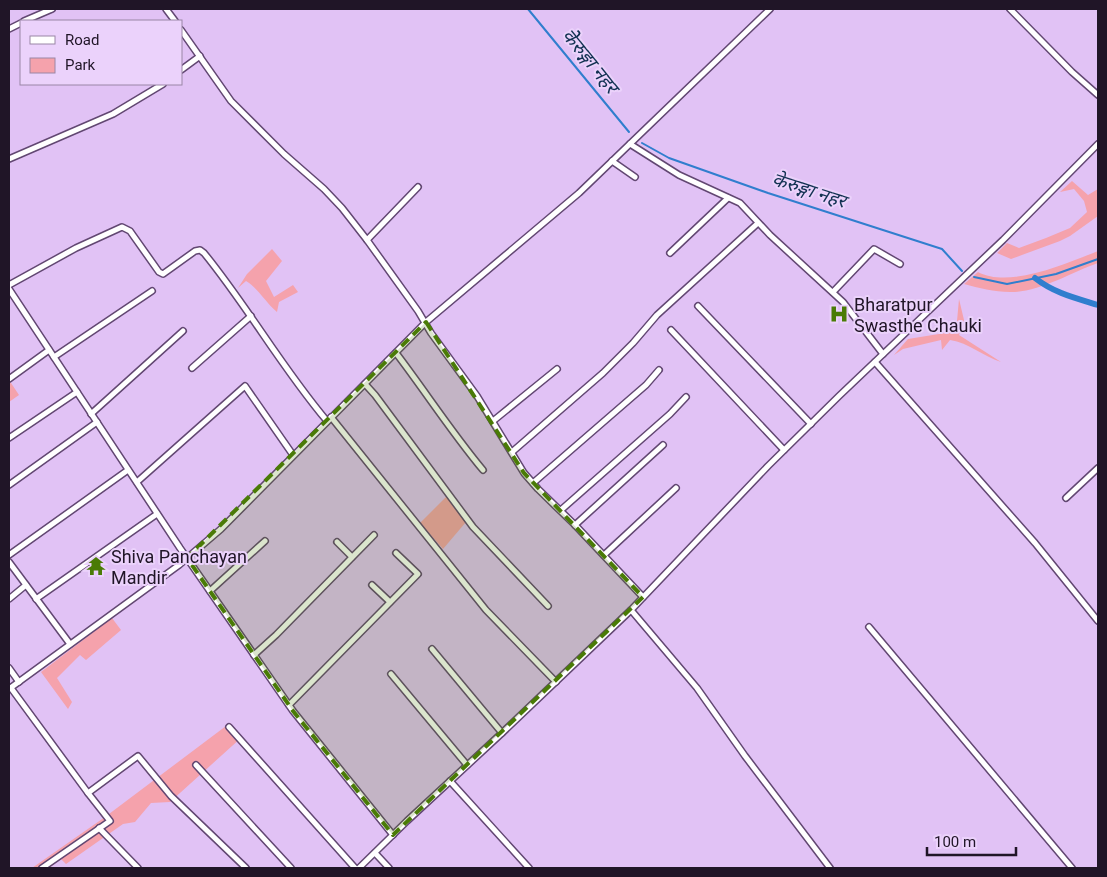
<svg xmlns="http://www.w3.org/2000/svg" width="1107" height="877" viewBox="0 0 1107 877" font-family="Roboto,'Noto Sans Devanagari',sans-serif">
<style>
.green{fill:#f5a2ac}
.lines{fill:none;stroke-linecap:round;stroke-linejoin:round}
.stream{stroke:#307ece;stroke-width:2}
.canal{stroke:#307ece;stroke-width:6}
.street-casing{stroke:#624772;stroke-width:8}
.street{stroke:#fff;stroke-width:5}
.marked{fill:#4a7b06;fill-opacity:0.2;stroke:#4a7b06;stroke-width:4;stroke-dasharray:10 6;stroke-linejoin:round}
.labels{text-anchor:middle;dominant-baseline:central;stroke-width:4;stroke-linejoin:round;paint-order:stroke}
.poi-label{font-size:18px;fill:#201527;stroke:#ebd2fb;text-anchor:start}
.water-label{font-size:19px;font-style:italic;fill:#123152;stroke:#ebd2fb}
</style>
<rect width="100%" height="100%" fill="#e1c2f5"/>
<g class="green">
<polygon points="1072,181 1088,195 1098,189 1098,216 1070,236 1060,241 1011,259 997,253 1007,243 1019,248 1046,238 1070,228 1087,212 1084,201 1074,189 1060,192"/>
<path d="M272 249 282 261 266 281 274 297 293 285 298 292 279 302 277 312C265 302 259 289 246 281L238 288 247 274Z"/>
<path d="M1098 251V263C1072 272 1038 293 1010 292 994 292 979 288 964 284L978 272C1010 289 1067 263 1098 251Z"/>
<path d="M959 299 964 320 959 335 1001 362C983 356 969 343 950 340L942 350 941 340 903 349 894 355 908 339 945 333 957 321Z"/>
<polygon points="9,380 19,395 9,402"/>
<polygon points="448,495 468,517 466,522 443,549 420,523"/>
<polygon points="112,618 121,630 86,660 80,655 57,678 72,702 68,709 41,672"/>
<polygon points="230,723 242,737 170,802 151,803 135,822 123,824 66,864 61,859 49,868 32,868 105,817"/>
</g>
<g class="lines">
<g class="stream">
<polyline points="528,9 629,132"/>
<polyline points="642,143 669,158 768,193 942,249 962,271"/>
<polyline points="974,277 1007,284 1056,274 1098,259"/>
</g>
<path class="canal" d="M1035 278C1054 293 1075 298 1098 305"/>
<g class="street-casing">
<g id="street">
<polyline points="166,9 175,21"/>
<polyline points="1010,9 1072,72 1098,95"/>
<polyline points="24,21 52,9"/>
<polyline points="9,29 21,23"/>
<polyline points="181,30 231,101 284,154 324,189 342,208 367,240 418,311 431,333 477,396 524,473 538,489 575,525 643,597"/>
<polyline points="181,70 200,56"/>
<polyline points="630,144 679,175 740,203 770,235 843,302 883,354"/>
<polyline points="9,159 113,114 163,84"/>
<polyline points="612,161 635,177"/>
<polyline points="367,240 418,187"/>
<polyline points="670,253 728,198"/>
<path d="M9 285 76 248 122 227 130 231 159 272 163 274 195 251 200 250 204 253C248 307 282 368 327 421"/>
<polyline points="9,289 180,548 293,711 393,835"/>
<polyline points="833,292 874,249 900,264"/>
<polyline points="698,306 811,424"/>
<polyline points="671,330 784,450"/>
<path d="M396 353C425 391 452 433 483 470"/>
<polyline points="54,357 152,291"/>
<polyline points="875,362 1035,543 1098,621"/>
<polyline points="192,368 251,316"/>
<polyline points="9,379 49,350"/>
<polyline points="365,384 375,395 473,527 548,606"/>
<polyline points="91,414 183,331"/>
<polyline points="331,417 486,610 556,682"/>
<polyline points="493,421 557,369"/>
<polyline points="9,438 77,392"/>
<polyline points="512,452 603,373 633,343 657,315 758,223"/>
<polyline points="137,482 245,386 293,455"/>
<polyline points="533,483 646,385 659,370"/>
<polyline points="9,485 97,422"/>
<polyline points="1066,498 1098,468"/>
<polyline points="561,510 670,414 686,397"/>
<polyline points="575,525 663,445"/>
<polyline points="337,542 352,557"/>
<polyline points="9,555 128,470"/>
<polyline points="604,555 676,488"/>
<polyline points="9,562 70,644"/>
<polyline points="372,585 390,602"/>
<polyline points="210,591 265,541"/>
<polyline points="9,599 26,585"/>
<polyline points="36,599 157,514"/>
<polyline points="631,610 697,688 745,756 830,868"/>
<polyline points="869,627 1072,868"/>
<polyline points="432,649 502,733"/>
<polyline points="254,655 276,635 374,535"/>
<polyline points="9,668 19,682"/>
<polyline points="391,674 467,765"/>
<polyline points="11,688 88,793 138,756 171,796 246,868"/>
<polyline points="9,689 179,565 221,529 426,322 579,193 770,9"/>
<polyline points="289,705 418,574 396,553"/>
<polyline points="229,727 355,868"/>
<polyline points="196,765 291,868"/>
<polyline points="450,781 529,868"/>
<polyline points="99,828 138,868"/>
<polyline points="375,853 389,868"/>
<polyline points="42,868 110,821 88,793"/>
<polyline points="359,868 407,821 502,733 631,610 768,466 839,396 1003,240 1098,144"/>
</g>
</g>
<use href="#street" class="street"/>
</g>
<path class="marked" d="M426 322 524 473 643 597 393 835 293 711 187 558Z"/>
<defs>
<g id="hospital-bare" transform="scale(1.5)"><path d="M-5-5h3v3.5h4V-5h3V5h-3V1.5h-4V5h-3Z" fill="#4a7b06" stroke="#ebd2fb" stroke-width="2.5" paint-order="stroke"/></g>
<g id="temple-bare" transform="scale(1.5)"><path d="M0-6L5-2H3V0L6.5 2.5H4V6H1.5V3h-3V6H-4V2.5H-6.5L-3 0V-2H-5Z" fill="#4a7b06" stroke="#ebd2fb" stroke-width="2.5" paint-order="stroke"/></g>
</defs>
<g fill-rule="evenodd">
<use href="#hospital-bare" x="839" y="314"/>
<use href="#temple-bare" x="96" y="566"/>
</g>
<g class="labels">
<g class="poi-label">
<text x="854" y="304">Bharatpur<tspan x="854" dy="21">Swasthe Chauki</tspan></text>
<text x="111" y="556">Shiva Panchayan<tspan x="111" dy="21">Mandir</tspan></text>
</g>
<g class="water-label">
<text transform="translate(590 61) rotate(51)">केेरुङ्गा नहर</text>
<text transform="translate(809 190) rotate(18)">केरुङ्गा नहर</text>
</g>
</g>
<rect width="1107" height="877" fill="none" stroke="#201527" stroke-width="20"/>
<rect x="20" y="20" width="162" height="65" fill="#ebd2fb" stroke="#9a86a6"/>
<rect x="30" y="36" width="25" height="8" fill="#ffffff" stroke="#9a86a6"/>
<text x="65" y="45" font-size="15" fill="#201527">Road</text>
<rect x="30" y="58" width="25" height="15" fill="#f5a2ac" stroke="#9a86a6"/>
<text x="65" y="70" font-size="15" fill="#201527">Park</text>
<path d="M927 847v8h89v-8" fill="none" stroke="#201527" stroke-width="2.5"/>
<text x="934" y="847" font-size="15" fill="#201527" stroke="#ebd2fb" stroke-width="4" paint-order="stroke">100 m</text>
</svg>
